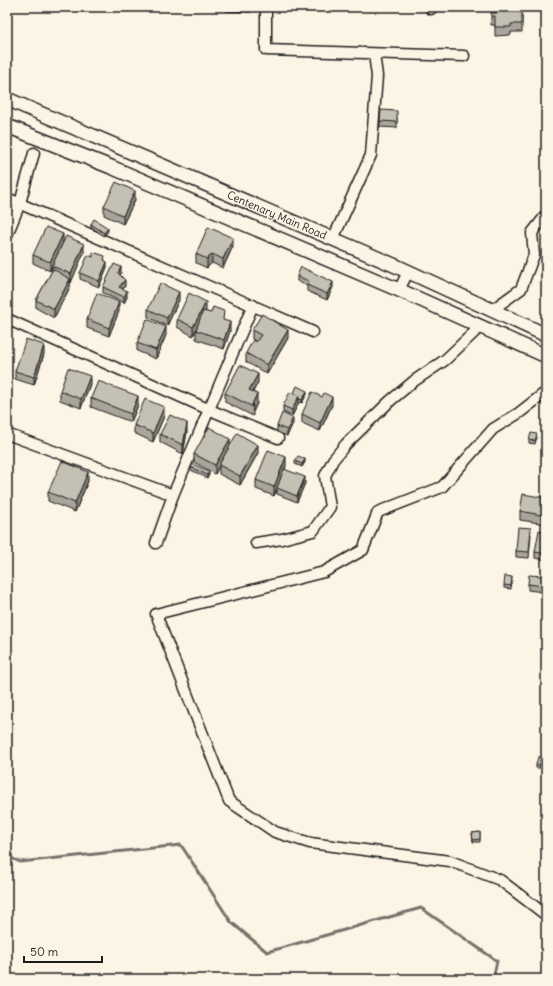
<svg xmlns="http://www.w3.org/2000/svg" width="553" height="986" viewBox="0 0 553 986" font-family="Delius,sans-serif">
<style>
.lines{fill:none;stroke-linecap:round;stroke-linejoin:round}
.stream{stroke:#75726c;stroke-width:3}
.minor-casing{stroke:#1c1c1c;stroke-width:13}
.tertiary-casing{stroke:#1c1c1c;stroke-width:16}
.minor{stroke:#fcf5e5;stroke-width:10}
.tertiary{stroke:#fcf5e5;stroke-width:13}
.rail{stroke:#1c1c1c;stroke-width:3}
.wall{fill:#a9a59a;stroke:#1c1c1c}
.shaded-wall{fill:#89867d;stroke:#1c1c1c}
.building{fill:#c4c0b3;stroke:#1c1c1c}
.labels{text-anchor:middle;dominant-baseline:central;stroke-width:3;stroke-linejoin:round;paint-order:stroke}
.street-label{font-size:11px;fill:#1c1c1c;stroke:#fcf5e5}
</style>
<rect width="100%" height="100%" fill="#fcf5e5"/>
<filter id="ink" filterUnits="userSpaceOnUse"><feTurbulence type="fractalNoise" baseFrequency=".025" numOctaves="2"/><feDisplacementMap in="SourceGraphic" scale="8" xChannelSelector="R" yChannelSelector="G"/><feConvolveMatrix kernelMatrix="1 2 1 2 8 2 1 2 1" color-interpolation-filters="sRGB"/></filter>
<g filter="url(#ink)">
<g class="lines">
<polyline class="stream" points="7,856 20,862 181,845 231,922 267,952 421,908 497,961 493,979"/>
<g class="minor-casing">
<g id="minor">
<polyline points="266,7 266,50 464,56"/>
<polyline points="431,9 431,7"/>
<polyline points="7,198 313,332"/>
<polyline points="7,235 20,203 34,153"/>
<polyline points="333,239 371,155 377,76 374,54"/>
<polyline points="399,290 408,272"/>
<polyline points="492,310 521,289 534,255 532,233 546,215"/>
<polyline points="7,319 210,410 278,438"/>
<polyline points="546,392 519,413 493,429 442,487 378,512 363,550 324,572 156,614 229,801 275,832 310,843 450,861 500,880 546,915"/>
<polyline points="7,434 173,495"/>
<polyline points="156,543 173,495 253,305"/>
<polyline points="256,543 282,539 313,531 330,507 325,476 333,460 346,444 390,401 414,381 445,360 481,326"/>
</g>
</g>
<g class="tertiary-casing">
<g id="tertiary">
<polyline points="7,99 396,266 546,335"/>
<polyline points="7,126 111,167 399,290 546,356"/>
</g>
</g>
<use href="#minor" class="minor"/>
<use href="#tertiary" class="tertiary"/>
<polyline class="rail" points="7,978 26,979"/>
</g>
<g class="wall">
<polygon points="226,7 251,7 251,12 226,11"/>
<polygon points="522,7 522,32 511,32 511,35 495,36 495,25 491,25 491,13 497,13"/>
<polygon points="397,117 397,128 380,127 380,121"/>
<polygon points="135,200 123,224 104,215 104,206"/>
<polygon points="91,224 108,231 104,236 91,227"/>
<polygon points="63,242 84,252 70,283 70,287 54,318 36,308 36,300 52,271 52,266 60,249 50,271 33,263 33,255"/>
<polygon points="233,246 223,268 212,263 207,268 196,263 196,254"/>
<polygon points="93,257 105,260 107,267 99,287 80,279 80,273"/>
<polygon points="121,273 120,275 125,286 123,289 127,297 124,303 103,293 103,287"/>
<polygon points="297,276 333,287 327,300 307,291 307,286 297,281"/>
<polygon points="179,300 167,326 148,317 148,309"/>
<polygon points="206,310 205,311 224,321 230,331 224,349 196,339 196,330 193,336 177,327 177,319"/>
<polygon points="119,311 109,336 87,328 87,319"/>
<polygon points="252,330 288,338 267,374 246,362 246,353 257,342 252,339"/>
<polygon points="166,335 156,359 137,351 137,343"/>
<polygon points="44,354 34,385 15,379 15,371"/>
<polygon points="258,382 253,392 257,403 253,412 253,416 225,402 225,393"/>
<polygon points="90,384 81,408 60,400 60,391"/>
<polygon points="294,393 307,394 302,403 299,402 292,416 283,412 283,406"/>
<polygon points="91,398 138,405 131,422 91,407"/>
<polygon points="332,405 320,431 302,423 302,414"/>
<polygon points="164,416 153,442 134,433 134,425"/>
<polygon points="293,423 287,436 277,432 277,426"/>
<polygon points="187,432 183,454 160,442 160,434"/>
<polygon points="537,437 535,444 529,443 529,440"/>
<polygon points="546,441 546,454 545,454 545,448"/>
<polygon points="230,446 258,453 240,485 219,474 219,466 215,474 194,462 194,454"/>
<polygon points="295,461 305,462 302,467 295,464"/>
<polygon points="286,466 285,470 305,483 297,502 277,494 277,490 274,496 256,489 256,480"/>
<polygon points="191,467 209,475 207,478 191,470"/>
<polygon points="88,481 75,512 48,501 48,492"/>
<polygon points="546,498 546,524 520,520 520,511"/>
<polygon points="546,531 546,560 535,558 535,552"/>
<polygon points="531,534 529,558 516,557 516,551"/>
<polygon points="512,577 511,589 504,588 504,585"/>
<polygon points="544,582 543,592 528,590 528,584"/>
<polygon points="541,760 540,768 536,768 536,765"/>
<polygon points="480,832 480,842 473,842 472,833"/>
</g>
<g class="shaded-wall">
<polygon points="465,7 467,7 467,9 461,12 461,9"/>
<polygon points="135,191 135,200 123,224 123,216"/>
<polygon points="108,228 108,231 104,236 104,233"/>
<polygon points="63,234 63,243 50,271 50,262"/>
<polygon points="233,238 233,246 223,268 223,259"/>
<polygon points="84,244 84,252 71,283 71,274"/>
<polygon points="212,254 212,263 207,268 207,259"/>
<polygon points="107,262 107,267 99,287 99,281"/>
<polygon points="121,267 121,273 118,279 118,273"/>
<polygon points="70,279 70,287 54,318 54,309"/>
<polygon points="125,280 125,286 119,293 119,287"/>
<polygon points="333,282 333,287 327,300 327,294"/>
<polygon points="127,291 127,297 124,303 124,297"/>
<polygon points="179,292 179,300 167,326 167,318"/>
<polygon points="119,302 119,311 109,336 109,328"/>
<polygon points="206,302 206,310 193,336 193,327"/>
<polygon points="230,322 230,331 224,349 224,340"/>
<polygon points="166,327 166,335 156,359 156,350"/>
<polygon points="288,330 288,338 267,374 267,365"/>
<polygon points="44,345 44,354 34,385 34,377"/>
<polygon points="258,374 258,382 249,399 249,390"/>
<polygon points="90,376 90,384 81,408 81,399"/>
<polygon points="8,380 8,386 7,389 7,383"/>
<polygon points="307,391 307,394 302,403 302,400"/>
<polygon points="257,394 257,403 253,412 252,404"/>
<polygon points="138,396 138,405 131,422 131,414"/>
<polygon points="299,396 299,402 292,416 292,410"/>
<polygon points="332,397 332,405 320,431 320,423"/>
<polygon points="164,407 164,416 153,442 153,433"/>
<polygon points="293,418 293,423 287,436 287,430"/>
<polygon points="187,423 187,432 183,454 183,445"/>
<polygon points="230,439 230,447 215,474 215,465"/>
<polygon points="258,445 258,453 240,485 240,476"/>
<polygon points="286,457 286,466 277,488 274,496 274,487"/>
<polygon points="305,459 305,462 302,467 302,464"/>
<polygon points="88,472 88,481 75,512 75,503"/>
<polygon points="209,472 209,475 207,478 207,475"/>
<polygon points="305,477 305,483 297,502 297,496"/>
</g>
<g class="building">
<polygon points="459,7 465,7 461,9"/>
<polygon points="497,7 522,7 522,24 511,24 511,27 495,27 495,16 491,16 491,13 497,13"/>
<polygon points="381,110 397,111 397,122 380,121"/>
<polygon points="116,182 135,191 123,216 104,206"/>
<polygon points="94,219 108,228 104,233 91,224"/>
<polygon points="46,227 63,234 50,262 33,255"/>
<polygon points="208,227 233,238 223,259 212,254 207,259 196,254"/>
<polygon points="66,236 84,244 71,274 52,266"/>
<polygon points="93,252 105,256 104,260 107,262 99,281 80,273 88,255 93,257"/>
<polygon points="114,264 121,267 118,273 125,280 119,287 127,291 124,297 103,287"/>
<polygon points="301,267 333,282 327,294 307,285 309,281 297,276"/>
<polygon points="53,269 70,279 54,309 36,300"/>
<polygon points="160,283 179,292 167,318 148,309"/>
<polygon points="97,293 119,302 109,328 87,319"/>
<polygon points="189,293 206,302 193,327 177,319"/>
<polygon points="213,307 224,311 223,320 230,322 224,340 196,330 203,311 211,313"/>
<polygon points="262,314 288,330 267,365 246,353 253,340 256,342 261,335 252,330"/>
<polygon points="147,319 166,327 156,350 137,343"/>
<polygon points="26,339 44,345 34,377 15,371"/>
<polygon points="240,365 258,374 249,390 257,394 252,404 253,407 225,393"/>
<polygon points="68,368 90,376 81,399 60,391"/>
<polygon points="98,381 138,396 131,414 91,398"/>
<polygon points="297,386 307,391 302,400 299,399 299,396 294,393"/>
<polygon points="290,392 299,396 292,410 283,406"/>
<polygon points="312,392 322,397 324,393 332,397 320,423 302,414"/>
<polygon points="145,399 164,407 153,433 134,425"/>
<polygon points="282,413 293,418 287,430 277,426"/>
<polygon points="170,415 187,423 183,445 160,434"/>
<polygon points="209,427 230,439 215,465 194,454"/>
<polygon points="237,433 258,445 240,476 219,465"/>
<polygon points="531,433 537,434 535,441 529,440"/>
<polygon points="546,441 546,449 545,448"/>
<polygon points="268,450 286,457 274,487 256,480"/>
<polygon points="298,456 305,459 302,464 295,461"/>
<polygon points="62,461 88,472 75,503 48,492"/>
<polygon points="193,464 209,472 207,475 191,467"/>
<polygon points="284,469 305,477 297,496 277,488"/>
<polygon points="523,494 546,498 546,516 520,511"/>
<polygon points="518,527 531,528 529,552 516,551"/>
<polygon points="539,530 546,531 546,554 535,552"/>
<polygon points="529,575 544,576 543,586 528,584"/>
<polygon points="505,576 512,577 511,586 504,585"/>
<polygon points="538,757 541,757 540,765 536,765"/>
<polygon points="480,832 480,839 473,840 472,833"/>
<polygon points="545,957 546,957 546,978 541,978"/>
</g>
</g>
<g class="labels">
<g class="street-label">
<text transform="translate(277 215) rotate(23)">Centenary Main Road</text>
</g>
</g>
<rect width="553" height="986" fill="none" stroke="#fcf5e5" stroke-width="24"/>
<rect x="12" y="12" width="529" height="962" fill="none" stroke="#1c1c1c" stroke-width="1.5" filter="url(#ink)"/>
<path d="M24 956v6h78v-6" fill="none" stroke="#1c1c1c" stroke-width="2"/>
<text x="30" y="956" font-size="12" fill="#1c1c1c" stroke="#fcf5e5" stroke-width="3" paint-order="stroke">50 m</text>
</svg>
